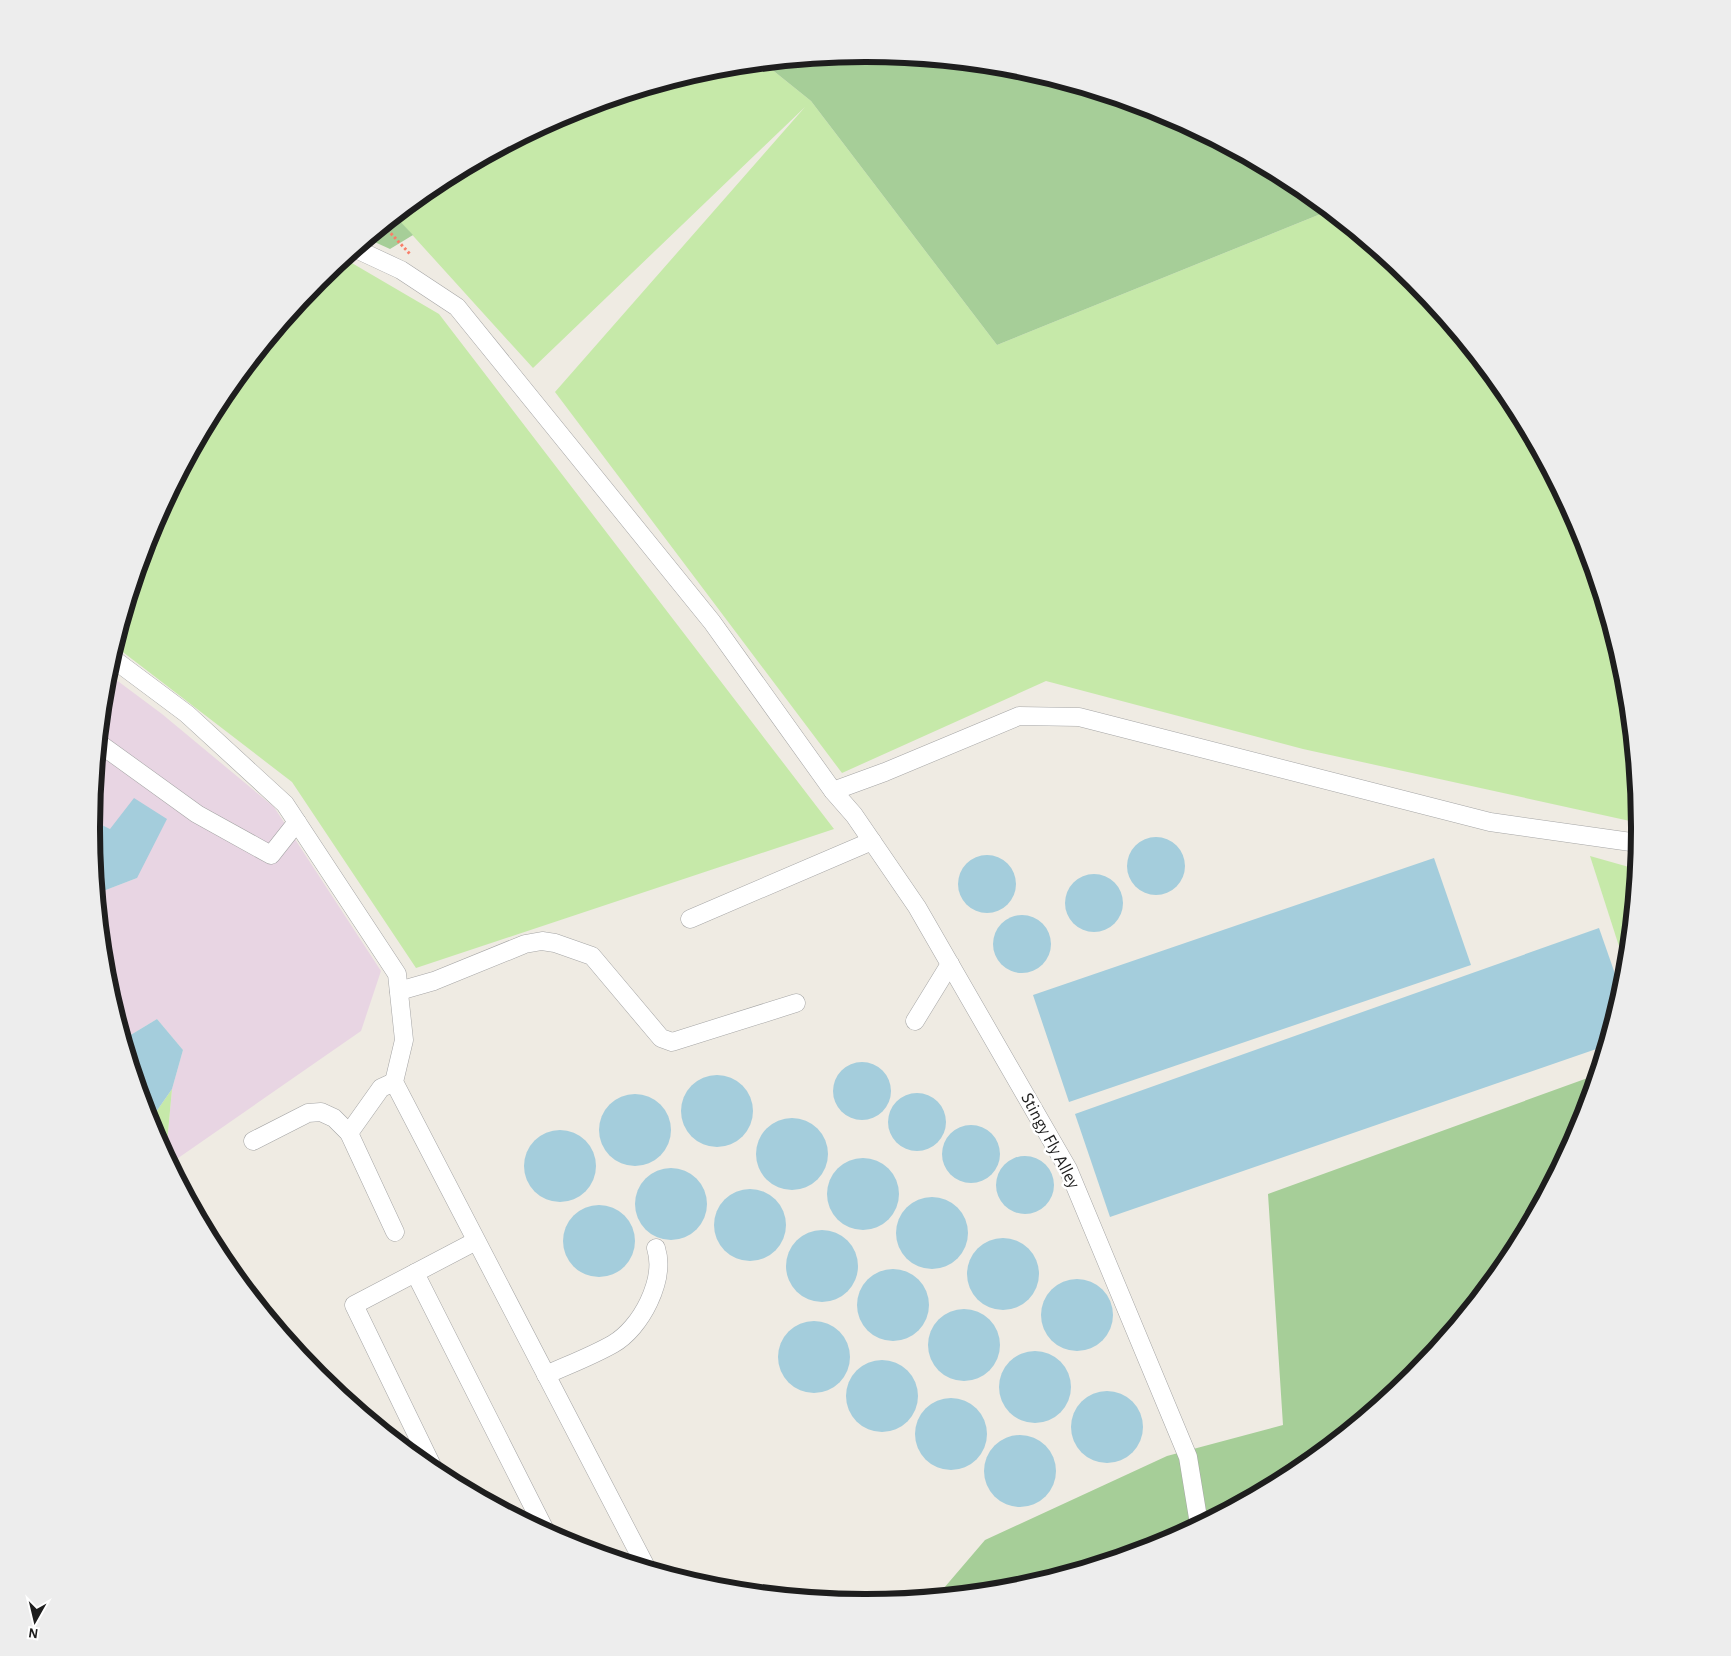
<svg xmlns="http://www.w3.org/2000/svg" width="1731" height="1656" viewBox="0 0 1731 1656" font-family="'Alegreya Sans',sans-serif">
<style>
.industrial{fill:#e8d5e3}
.grass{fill:#c6e9a9}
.forest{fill:#a6ce98}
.water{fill:#a4cddc}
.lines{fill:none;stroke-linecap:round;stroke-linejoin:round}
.minor-casing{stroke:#a5a5a5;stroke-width:19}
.path{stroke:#f97f6a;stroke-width:3;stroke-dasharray:2.5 2.5;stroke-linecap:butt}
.minor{stroke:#fff;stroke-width:18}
.labels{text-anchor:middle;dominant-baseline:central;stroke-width:5;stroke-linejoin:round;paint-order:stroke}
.street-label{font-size:18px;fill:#1e1e1e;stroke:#fff}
.rim{fill:none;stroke:#1e1e1e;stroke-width:6}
</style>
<rect width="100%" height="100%" fill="#efebe3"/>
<polygon class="industrial" points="107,673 162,714 274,807 381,971 361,1031 171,1163 166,1154 172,1089 183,1050 157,1019 124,1039 106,979 98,893 137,878 110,829 92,820"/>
<g class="grass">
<polygon points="765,64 811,101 997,345 1328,211 1413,281 1509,398 1581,532 1625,677 1639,823 1303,749 1046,681 842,773 555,392 805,107 533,368 396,217 436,184 569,113 715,69"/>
<polygon points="345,259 439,314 834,829 416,968 292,782 115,646 150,531 222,398 318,280"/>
<polygon points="1590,856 1636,869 1626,968"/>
<polygon points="172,1089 166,1154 149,1122"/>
</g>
<g class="forest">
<polygon points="866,54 1017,69 1162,113 1296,184 1328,211 997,345 811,101 765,64"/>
<polygon points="396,217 413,235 390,249 368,239"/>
<polygon points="1596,1075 1581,1125 1509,1258 1413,1376 1295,1472 1162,1543 1016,1587 938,1595 985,1540 1167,1456 1283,1425 1268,1194"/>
</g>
<g class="water">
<polygon points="134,798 167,819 137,878 98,893 91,828 92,820 110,829"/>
<circle cx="1156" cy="866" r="29"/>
<circle cx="987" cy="884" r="29"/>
<polygon points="1434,858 1471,965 1069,1102 1033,995"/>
<circle cx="1094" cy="903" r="29"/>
<circle cx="1022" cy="944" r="29"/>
<polygon points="1599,928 1621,991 1605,1046 1110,1217 1075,1114"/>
<polygon points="157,1019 183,1050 172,1089 149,1122 124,1039"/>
<circle cx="862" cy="1091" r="29"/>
<circle cx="717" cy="1111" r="36"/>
<circle cx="917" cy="1122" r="29"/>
<circle cx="635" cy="1130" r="36"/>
<circle cx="792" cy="1154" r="36"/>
<circle cx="971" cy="1154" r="29"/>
<circle cx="560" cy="1166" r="36"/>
<circle cx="1025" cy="1185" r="29"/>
<circle cx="863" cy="1194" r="36"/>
<circle cx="671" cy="1204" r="36"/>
<circle cx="750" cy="1225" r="36"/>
<circle cx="932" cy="1233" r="36"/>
<circle cx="599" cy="1241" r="36"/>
<circle cx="822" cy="1266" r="36"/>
<circle cx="1003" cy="1274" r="36"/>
<circle cx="893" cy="1305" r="36"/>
<circle cx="1077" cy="1315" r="36"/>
<circle cx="964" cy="1345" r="36"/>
<circle cx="814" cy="1357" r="36"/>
<circle cx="1035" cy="1387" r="36"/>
<circle cx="882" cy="1396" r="36"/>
<circle cx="1107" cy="1427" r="36"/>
<circle cx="951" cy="1434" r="36"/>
<circle cx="1020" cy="1471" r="36"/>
</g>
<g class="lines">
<g class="minor-casing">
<g id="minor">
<polyline points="356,249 401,270 457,307 712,622 833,791 854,815 917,907 1068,1169 1188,1457 1199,1524"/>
<polyline points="112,658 187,714 285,804 397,974 404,1040 394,1082 646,1567"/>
<polyline points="100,744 197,814 271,855 297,822"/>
<polyline points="833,791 885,772 1019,716 1079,717 1490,822 1638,843"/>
<polyline points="690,919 872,841"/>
<polyline points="399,991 434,981 525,944 542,941 555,943 592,956 661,1038 672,1042 796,1003"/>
<polyline points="915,1021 950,964"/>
<polyline points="349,1133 381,1088 394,1082"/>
<polyline points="253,1141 308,1113 321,1112 334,1118 349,1133 395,1232"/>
<polyline points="415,1273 545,1530"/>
<path d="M546 1375C568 1365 592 1356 613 1344 641 1328 666 1280 656 1248"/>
<polyline points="435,1472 354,1305 476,1241"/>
</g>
</g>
<polyline class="path" points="384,226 410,254"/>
<use href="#minor" class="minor"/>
</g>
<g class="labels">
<g class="street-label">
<text transform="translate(1050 1141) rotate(62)">Stingy Fly Alley</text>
</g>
</g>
<path d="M0 0H1731V1656H0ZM865 62H866A765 765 0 0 1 1631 827V829A765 765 0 0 1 866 1594H865A765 765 0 0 1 100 829V827A765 765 0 0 1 865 62Z" fill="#ededed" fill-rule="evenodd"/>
<path class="rim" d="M865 62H866A765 765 0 0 1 1631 827V829A765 765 0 0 1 866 1594H865A765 765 0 0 1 100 829V827A765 765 0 0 1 865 62Z"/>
<g transform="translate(35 1621) rotate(188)" stroke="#ffffff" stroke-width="4" paint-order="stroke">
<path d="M0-4L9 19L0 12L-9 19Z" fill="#1e1e1e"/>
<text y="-8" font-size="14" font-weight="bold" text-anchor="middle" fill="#1e1e1e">N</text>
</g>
</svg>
